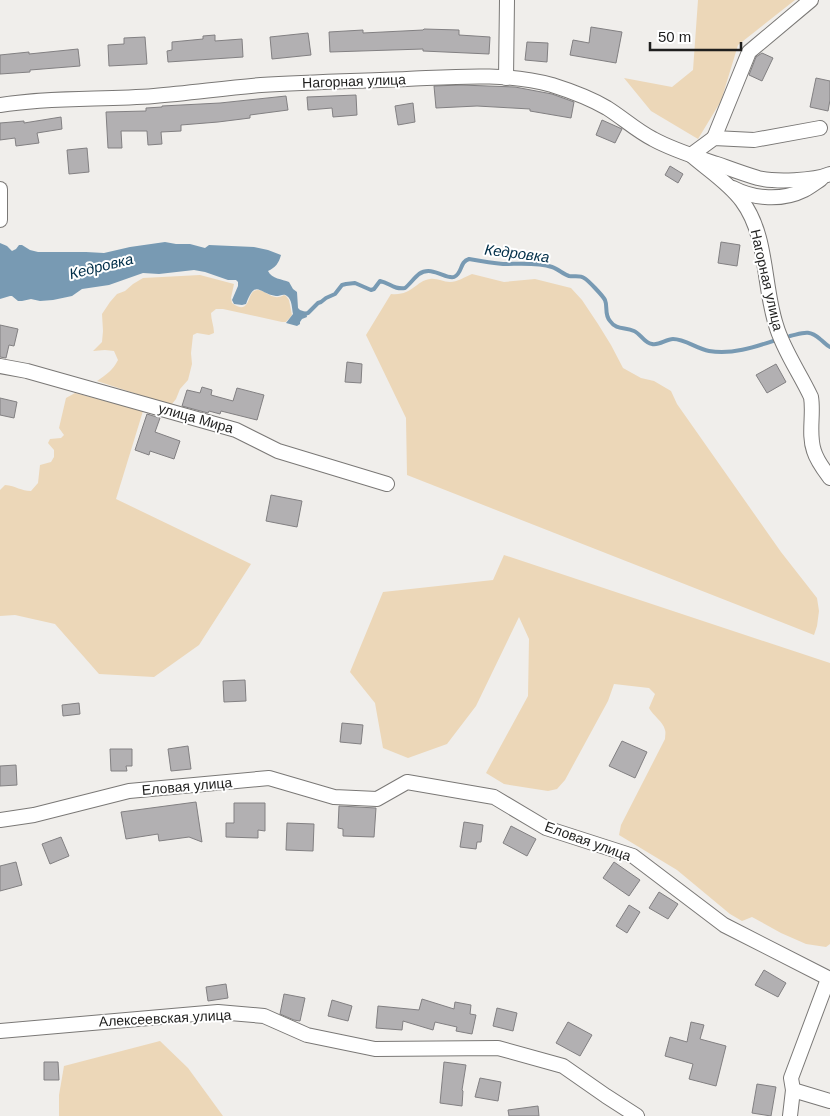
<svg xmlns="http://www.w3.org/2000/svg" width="830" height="1116" viewBox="0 0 830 1116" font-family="Helvetica,sans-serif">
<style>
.green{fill:#ecd7b8}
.water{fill:#789ab3}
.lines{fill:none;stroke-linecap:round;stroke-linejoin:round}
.stream{stroke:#789ab3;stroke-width:4}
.building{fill:#b2b0b2;stroke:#828082}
.minor-casing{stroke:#7a7876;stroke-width:16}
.minor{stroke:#fff;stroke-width:14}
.labels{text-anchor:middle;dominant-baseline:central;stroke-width:4;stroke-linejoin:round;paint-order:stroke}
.street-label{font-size:14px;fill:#1f1f1e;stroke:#fff}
.water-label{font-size:15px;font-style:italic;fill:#012f49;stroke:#fff}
</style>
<rect width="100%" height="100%" fill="#f0eeeb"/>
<g class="green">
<polygon points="698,0 795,0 738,45 721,101 698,139 651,111 624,78 672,87 693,70"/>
<path d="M472 274 504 282 535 279 571 288 582 300 598 324 611 345 623 368 641 378 654 381 671 391 677 404 781 552 817 598 819 611 817 626 814 635 407 475 406 418 366 335 391 294C413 296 415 281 430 279 437 278 443 282 450 282 457 282 465 277 472 274Z"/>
<path d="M200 275 234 284 231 298 232 303C250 316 247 295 254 291 264 286 271 303 284 295L286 296 289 300 292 315 286 322H282L223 309H216L211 313C211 320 214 326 214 333L209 335 197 333 193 335 191 353 192 364 188 380 180 389 176 399 172 404 164 403 97 381C106 375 113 370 118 360L114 351 105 350 93 351 102 342 103 331 102 314 110 302 117 294 125 291 133 284 143 278Z"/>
<path d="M75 393 143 411 116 499 251 564 199 645 154 677 99 674 55 624 15 615 0 616V490L5 485C16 486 21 491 31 491L38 483 40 465 51 462 54 457V450L48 443 50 439 61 438 64 435 59 428 66 398Z"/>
<path d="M504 555 830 663V944L826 947 806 944 781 933 752 917 742 921 730 914 677 870 619 835 621 825 665 739C665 736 666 733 665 730 663 721 653 716 649 708L655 694 649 688 614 684 608 701 565 780 557 789 548 791 504 784 486 773 528 696 529 639 519 617 476 706 447 744 408 758 383 748 375 703 350 672 383 592 493 580Z"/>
<polygon points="160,1041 188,1068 223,1116 59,1116 59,1095 64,1066"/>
</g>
<path class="water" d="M165 242 176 244H190L205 248 209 245 254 247 268 250 281 255C279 263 275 268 268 271 272 279 282 279 289 282L293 289 297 292 298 308 300 310 306 312 307 317 302 319 300 322V324L297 326 286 323 293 314C292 309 292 299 287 296 284 293 280 296 276 296 259 294 256 278 246 304L242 305 234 304 232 300 238 286V282L236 280H228L205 272 194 270 159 274 143 273 109 285 82 289 72 296 53 300 40 301 31 299 22 301H18L12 296H10L0 299V243L7 246 12 251 16 249 19 245H22L30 250 38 252H86L104 253 130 247Z"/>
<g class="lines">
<g class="stream">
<path d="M304 314 308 313 318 303 321 302 326 298 335 294 342 285 346 284 355 283 371 290 374 289 380 281C390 283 394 290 405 288 410 284 414 278 419 274 432 265 446 280 454 277 463 273 459 262 469 259 480 261 491 263 503 264 519 264 537 262 552 267 558 269 563 274 569 276 574 277 580 275 584 278 588 280 603 296 605 300 608 307 604 314 610 321 616 330 625 327 634 331 641 334 644 343 652 344 659 346 666 339 673 339 685 339 697 349 709 351 732 355 755 347 776 340"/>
<path d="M790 336C803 333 809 329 820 339 824 342 826 345 830 347"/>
</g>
</g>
<g class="building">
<polygon points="591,27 622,32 616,63 570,55 573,40 589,43"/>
<polygon points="424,29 459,30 459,35 490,37 489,54 423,51 423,49 330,52 329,32 363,30 363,33 423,30"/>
<polygon points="308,33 311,55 272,59 270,37"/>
<polygon points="215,35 215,41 242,39 243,57 168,62 167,51 172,50 172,42 203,39 203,36"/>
<polygon points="145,37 147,64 109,66 108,45 124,44 124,38"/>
<polygon points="527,42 548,43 547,62 525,60"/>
<polygon points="78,49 80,66 30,70 30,72 0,74 0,55 29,52 29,54"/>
<polygon points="762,53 773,58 762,81 749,75 756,57"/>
<polygon points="816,78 830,81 830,100 828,111 810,107"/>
<polygon points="461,85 515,87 552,94 574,102 571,118 530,111 530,109 477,106 436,108 434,86"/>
<polygon points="356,95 357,115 333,117 332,108 308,110 307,97"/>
<polygon points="286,96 288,110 250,115 250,118 218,122 181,125 181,131 161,132 162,144 148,145 147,131 121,131 122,148 108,148 106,112 146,111 146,108 162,107 162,106 220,103"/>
<polygon points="413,103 415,122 398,125 395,106"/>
<polygon points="61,117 62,129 37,133 39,143 16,146 15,138 0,140 0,123 24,121 24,123"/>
<polygon points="602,120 622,129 615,143 596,135"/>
<polygon points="87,148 89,172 69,174 67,150"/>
<polygon points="670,166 683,174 678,183 665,175"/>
<polygon points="721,242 740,245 737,266 718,263"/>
<polygon points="0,325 18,329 14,346 9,345 6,358 0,357"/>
<polygon points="347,362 362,364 361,383 345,382"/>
<polygon points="776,364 786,382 767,393 756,375"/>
<polygon points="202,387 212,390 211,395 233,401 237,388 264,395 257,420 221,411 220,414 209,411 208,413 182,406 187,390 200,393"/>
<polygon points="0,398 17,402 14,418 0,415"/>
<polygon points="147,414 160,418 155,432 180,441 174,459 150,451 149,455 135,450"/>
<polygon points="271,495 302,501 297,527 266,521"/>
<polygon points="245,680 246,701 224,702 223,681"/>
<polygon points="79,703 80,714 63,716 62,705"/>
<polygon points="342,723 363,725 361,744 340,742"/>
<polygon points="622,741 647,752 635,778 609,766"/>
<polygon points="188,746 191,769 171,771 168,749"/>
<polygon points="110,749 132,749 132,766 126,766 127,771 111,771"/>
<polygon points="16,765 17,785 0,786 0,766"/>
<polygon points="196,802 202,842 189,837 159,841 158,834 126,839 121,812"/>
<polygon points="234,803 265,803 265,831 258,830 258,838 226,837 226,823 234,823"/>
<polygon points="339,806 376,808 374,837 343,836 343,829 338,828"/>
<polygon points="464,822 483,825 481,842 477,842 476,849 460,847"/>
<polygon points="287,823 314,824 313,851 286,850"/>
<polygon points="511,826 536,839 527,856 503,843"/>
<polygon points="61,837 69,856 50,864 42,844"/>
<polygon points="16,862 22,885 0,891 0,866"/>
<polygon points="614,862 640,880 629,896 603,878"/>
<polygon points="659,892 678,904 668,919 649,908"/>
<polygon points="629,905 640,912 627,933 616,926"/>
<polygon points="764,970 786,983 778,997 755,985"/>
<polygon points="226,984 228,998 208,1001 206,987"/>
<polygon points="284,994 305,998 300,1021 294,1020 280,1014"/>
<polygon points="422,999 454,1009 455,1002 471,1005 470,1014 476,1015 472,1034 456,1031 457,1027 435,1022 433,1030 403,1021 402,1030 376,1028 378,1006 419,1010"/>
<polygon points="332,1000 352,1006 348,1021 328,1016"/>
<polygon points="497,1008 517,1013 513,1031 493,1026"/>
<polygon points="568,1022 592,1035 580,1056 556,1043"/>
<polygon points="691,1022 704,1025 700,1039 726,1046 716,1086 689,1079 693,1064 665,1056 670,1037 687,1042"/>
<polygon points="44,1062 58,1062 59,1080 44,1080"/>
<polygon points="444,1062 466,1065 462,1090 463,1091 462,1106 440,1103"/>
<polygon points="480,1078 501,1082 498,1101 475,1097"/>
<polygon points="757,1084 776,1087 771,1116 752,1113"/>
<polygon points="538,1106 539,1116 509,1116 508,1110"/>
</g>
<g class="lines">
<g class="minor-casing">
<g id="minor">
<polyline points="506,78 507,0"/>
<path d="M0 105C51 97 103 100 154 96 190 93 225 88 261 85 309 82 358 81 407 79 454 77 505 72 552 85 571 91 590 98 607 108 623 118 637 131 653 139 673 150 696 157 717 164 731 169 744 174 758 178 775 182 814 181 830 174"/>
<path d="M820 128 754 140 714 138 691 155C708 170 729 183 742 201 768 236 763 285 776 325 783 350 800 373 811 397 814 414 808 434 814 451 817 461 824 470 830 478"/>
<polyline points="714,138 749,52 811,0"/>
<path d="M733 188C754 199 782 201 804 190 810 187 815 183 821 179"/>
<polyline points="0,189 0,220"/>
<polyline points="0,366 27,371 236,430 278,451 387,484"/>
<polyline points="0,820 34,815 129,791 269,778 334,797 377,799 407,782 494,797 546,828 633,856 724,925 830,979"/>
<polyline points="0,1031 218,1012 264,1016 307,1035 375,1049 498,1048 563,1066 606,1096 637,1116"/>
<polyline points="793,1090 830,1101"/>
<polyline points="790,1116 793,1090 791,1078 828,979"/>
</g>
</g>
<use href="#minor" class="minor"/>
</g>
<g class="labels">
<g class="street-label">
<text transform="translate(354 81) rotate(-2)">Нагорная улица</text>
<text transform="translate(767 280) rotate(77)">Нагорная улица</text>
<text transform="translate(196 418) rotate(16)">улица Мира</text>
<text transform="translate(187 786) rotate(-5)">Еловая улица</text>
<text transform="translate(588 841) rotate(20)">Еловая улица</text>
<text transform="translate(165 1018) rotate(-3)">Алексеевская улица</text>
</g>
<g class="water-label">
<text transform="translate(517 253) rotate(7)">Кедровка</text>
<text transform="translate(101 266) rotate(-14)">Кедровка</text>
</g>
</g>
<path d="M650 42v8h91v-8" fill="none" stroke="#1f1f1e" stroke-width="2.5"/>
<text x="658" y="42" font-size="15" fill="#1f1f1e" stroke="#ffffff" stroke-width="4" paint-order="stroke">50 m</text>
</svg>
